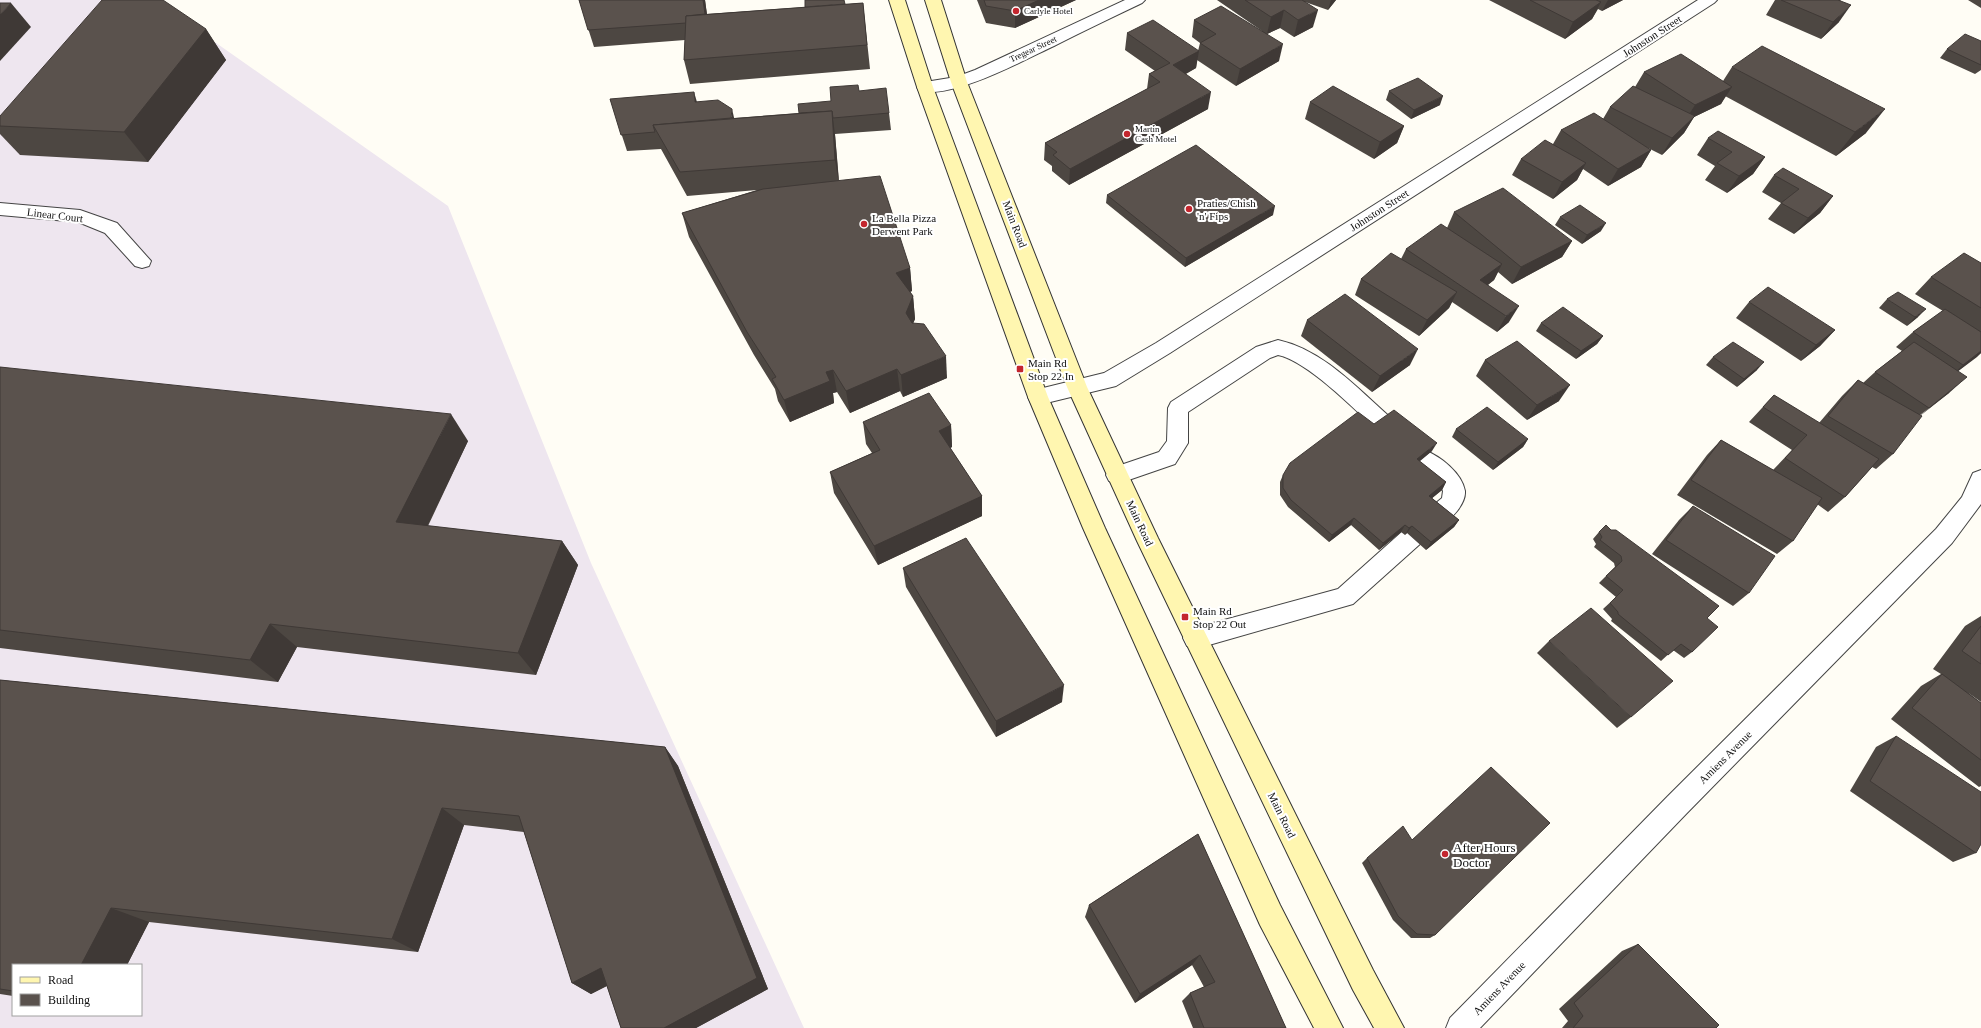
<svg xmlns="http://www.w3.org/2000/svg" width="1981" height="1028" viewBox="0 0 1981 1028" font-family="'Times New Roman',serif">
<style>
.industrial{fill:#eee6ef;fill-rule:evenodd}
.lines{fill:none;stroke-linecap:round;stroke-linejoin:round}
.lane-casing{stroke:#444;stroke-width:2}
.street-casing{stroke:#444;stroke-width:2}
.secondary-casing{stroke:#333;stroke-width:2}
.lane{fill:#fff;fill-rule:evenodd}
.street{fill:#fff;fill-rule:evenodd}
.secondary{fill:#fff6b0;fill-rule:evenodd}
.wall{fill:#4d4742}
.shaded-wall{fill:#3f3936}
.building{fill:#5a524d;stroke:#3f3936}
.poi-dot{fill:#c4262e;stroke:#fff;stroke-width:1.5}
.labels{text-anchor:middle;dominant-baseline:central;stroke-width:4;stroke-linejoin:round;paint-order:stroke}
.far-poi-label{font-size:9px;fill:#111;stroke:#fff;text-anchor:start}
.far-street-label{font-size:9px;fill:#111;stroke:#fff}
.street-label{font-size:11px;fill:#111;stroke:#fff}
.poi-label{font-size:11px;fill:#111;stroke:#fff;text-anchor:start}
.near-poi-label{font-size:13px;fill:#111;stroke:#fff;text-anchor:start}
</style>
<rect width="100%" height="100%" fill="#fffdf5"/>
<path class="industrial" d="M0 0H155L448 206 591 563 804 1028H0ZM13 965H141V1015H13Z"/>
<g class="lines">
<g class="lane-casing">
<g id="lane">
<polygon points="0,203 80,210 117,223 151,261 149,266 142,268 135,266 105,233 78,222 0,215"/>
<path d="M1278 340C1323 350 1357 388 1390 417L1393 423 1390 429 1383 431 1376 429C1353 408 1307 361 1278 355L1270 358 1188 412V443L1175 464 1117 484 1109 481 1106 475 1109 469 1159 452 1167 441 1168 408 1171 402 1256 347Z"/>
<path d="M1424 450C1440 456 1462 473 1465 491 1466 503 1451 522 1439 524 1436 524 1433 523 1430 522L1427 515 1430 508 1442 498 1443 491C1437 477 1420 472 1413 459L1416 453Z"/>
<polygon points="1412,528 1420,530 1423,537 1420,544 1353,604 1195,649 1187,646 1183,638 1187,630 1338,589 1404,530"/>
</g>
</g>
<g class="street-casing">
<g id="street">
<path d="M1125 0H1145L1142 3C1113 17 1083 31 1054 46 1022 61 953 99 919 91L917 87 919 83 956 77 975 70Z"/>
<polygon points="1698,0 1717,0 1714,3 1170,353 1116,386 1038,405 1031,403 1028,397 1031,391 1104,373 1156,343"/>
<polygon points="1981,470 1981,504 1952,543 1686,814 1480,1028 1446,1028 1450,1018 1668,796 1936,529 1962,497 1973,473"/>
</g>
</g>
<g class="secondary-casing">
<g id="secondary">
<polygon points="889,0 905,0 933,87 1048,397 1105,528 1280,905 1343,1028 1314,1028 1260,925 1083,528 1028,397 917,87"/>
<polygon points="925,0 941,0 967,82 1087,387 1158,538 1373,970 1404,1028 1374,1028 1353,990 1137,541 1067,387 951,82"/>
</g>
</g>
<use href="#lane" class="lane"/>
<use href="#street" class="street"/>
<use href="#secondary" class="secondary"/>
</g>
<g class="wall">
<polygon points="579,0 705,0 707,14 863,3 870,69 690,84 684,60 685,40 594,47"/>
<polygon points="977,0 1076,0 1015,28 986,23"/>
<polygon points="1217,0 1336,0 1328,10 1305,2 1313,27 1294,37 1280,28 1267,34 1279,61 1236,86 1197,60 1196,68 1186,74 1208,109 1069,185 1052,171 1052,166 1044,160 1045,143 1147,89 1149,74 1155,71 1125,50 1127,33 1198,51 1200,43 1192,37 1194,20 1262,31"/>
<polygon points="1489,0 1623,0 1602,11 1598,9 1592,19 1565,39"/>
<polygon points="1775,0 1841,0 1840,1 1839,22 1821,39 1766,15"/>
<polygon points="1968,0 1981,0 1981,8"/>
<polygon points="206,29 226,60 148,162 20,155 0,134 0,116"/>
<polygon points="1981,41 1981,70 1975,74 1940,58 1947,49"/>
<polygon points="1732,67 1866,133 1836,156 1725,96 1721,104 1694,117 1684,133 1662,155 1646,147 1651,150 1641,167 1608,186 1583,169 1577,180 1553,199 1512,175 1521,159 1553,144 1561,130 1603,119 1610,107 1635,87 1644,72 1723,81"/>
<polygon points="859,91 889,113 891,130 835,134 839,181 910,268 912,291 910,292 913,296 915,319 913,323 947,378 903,397 900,391 850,413 837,392 833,393 834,403 790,422 778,401 775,389 754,355 689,237 682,213 757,190 687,196 661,149 627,151 610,99 697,102 734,118 799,113"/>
<polygon points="1389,91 1440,105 1411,119 1386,100"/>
<polygon points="1310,102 1404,126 1397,143 1374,159 1305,119"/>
<polygon points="1708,138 1765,157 1753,174 1727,193 1705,180 1715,166 1697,155"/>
<polygon points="1774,175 1833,196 1820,213 1794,234 1768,219 1781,203 1762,192"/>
<polygon points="1107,195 1273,215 1185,267 1106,203"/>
<polygon points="1454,212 1572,241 1562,257 1512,284 1498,272 1494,280 1488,285 1509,322 1497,332 1452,302 1449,308 1419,336 1355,295 1361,279 1401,259 1406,249 1447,228"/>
<polygon points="1560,217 1601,231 1582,244 1555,225"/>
<polygon points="1981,263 1981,353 1958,371 1949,393 1920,415 1893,454 1876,469 1872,467 1845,497 1828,512 1817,504 1793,541 1777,554 1677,495 1707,455 1721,440 1773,470 1792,450 1749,422 1774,395 1819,423 1842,396 1858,380 1863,383 1875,372 1902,351 1896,347 1913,332 1943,311 1915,294 1931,277"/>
<polygon points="1887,299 1918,317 1907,326 1879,308"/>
<polygon points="1749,302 1835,330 1820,346 1801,361 1736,318"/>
<polygon points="1307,320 1410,365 1372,392 1301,336"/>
<polygon points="1541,323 1603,336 1597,344 1576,359 1536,331"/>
<polygon points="1713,357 1757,370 1737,387 1706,365"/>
<polygon points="1485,360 1559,401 1527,420 1476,376"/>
<polygon points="0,367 468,441 428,526 562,541 578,565 536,675 297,647 278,682 0,648"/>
<polygon points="863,422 951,425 952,447 950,448 982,496 982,516 878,565 834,493 830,472 872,453 866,444"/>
<polygon points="1374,424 1432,451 1419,461 1446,482 1442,490 1432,498 1459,520 1454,527 1426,550 1407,533 1405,535 1401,532 1379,550 1351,525 1329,542 1288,507 1280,495 1280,482 1283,475"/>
<polygon points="1456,429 1528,439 1523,447 1493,470 1452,437"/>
<polygon points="1693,506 1749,593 1733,606 1652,554 1679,520"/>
<polygon points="1599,532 1707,618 1692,652 1684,658 1673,650 1661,661 1611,621 1612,619 1603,609 1616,597 1599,583 1615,567 1614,563 1594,547 1596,544 1593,539"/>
<polygon points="903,568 1062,702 996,737 906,587"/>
<polygon points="1981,616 1981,702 1967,692 1981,703 1981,786 1979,787 1891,719 1921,686 1941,674 1933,669 1965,626"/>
<polygon points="1549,641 1631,717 1617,728 1537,653"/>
<polygon points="0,680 665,747 678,766 768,989 696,1028 621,1028 607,986 591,994 572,983 524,832 464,825 418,952 149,922 127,965 13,965 13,996 0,994"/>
<polygon points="1896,736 1976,853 1953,862 1850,791 1876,747"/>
<polygon points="1198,834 1286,1028 1193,1028 1182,1001 1190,993 1204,987 1192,965 1135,1003 1085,917 1089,905"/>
<polygon points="1367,858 1435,935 1430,938 1411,938 1393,920 1362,863"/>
<polygon points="1638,944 1716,1028 1562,1028 1568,1021 1559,1009 1622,951"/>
</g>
<g class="shaded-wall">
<polygon points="703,0 705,0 710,39 706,22"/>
<polygon points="1039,0 1076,0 1015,28 1015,11"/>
<polygon points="1331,0 1336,0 1328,10"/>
<polygon points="1608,0 1623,0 1602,11"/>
<polygon points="1601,2 1592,19 1565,39 1573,22"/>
<polygon points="11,3 31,27 0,61 0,15"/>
<polygon points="1851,5 1839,22 1821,39 1833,22"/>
<polygon points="1284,10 1280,28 1267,34 1271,17"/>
<polygon points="1318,10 1313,27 1294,37 1298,20"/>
<polygon points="206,29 226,60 148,162 124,132"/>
<polygon points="1283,44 1279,61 1236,86 1240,69"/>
<polygon points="1199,51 1196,68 1170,82 1173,65"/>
<polygon points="1732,87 1721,104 1694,117 1684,133 1662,155 1672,138 1684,122 1695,105"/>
<polygon points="694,92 699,109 695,102"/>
<polygon points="1211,92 1208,109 1069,185 1070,169"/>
<polygon points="1443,96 1440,105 1411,119 1414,110"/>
<polygon points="732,109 736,126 731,126"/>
<polygon points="1885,109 1866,133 1836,156 1855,132"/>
<polygon points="832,111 835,135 839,184 835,160"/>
<polygon points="1404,126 1397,143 1374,159 1380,142"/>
<polygon points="1651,150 1641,167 1608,186 1618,169"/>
<polygon points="1765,157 1753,174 1727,193 1739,176"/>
<polygon points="1586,163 1577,180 1553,199 1562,182"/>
<polygon points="1833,196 1820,213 1794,234 1808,218"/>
<polygon points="1275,206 1273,215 1185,267 1186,258"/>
<polygon points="1606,223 1601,231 1582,244 1587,235"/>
<polygon points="1572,241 1562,257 1512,284 1521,267"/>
<polygon points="1502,264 1494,280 1474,295 1480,280"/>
<polygon points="910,268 912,291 899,296 896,273"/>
<polygon points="1457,292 1449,308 1419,336 1427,320"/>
<polygon points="913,296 915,319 908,336 906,313"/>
<polygon points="1519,306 1509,322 1497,332 1506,316"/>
<polygon points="1926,309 1918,317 1907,326 1915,317"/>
<polygon points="1835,330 1820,346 1801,361 1816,345"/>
<polygon points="1603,336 1597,344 1576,359 1581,351"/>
<polygon points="1418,349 1410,365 1372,392 1380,376"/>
<polygon points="1981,351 1981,353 1977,357 1945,381 1963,365"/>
<polygon points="946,356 947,378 903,397 901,375"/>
<polygon points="1764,362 1757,370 1737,387 1744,379"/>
<polygon points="897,369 900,391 850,413 846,391"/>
<polygon points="833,370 837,392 833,393 834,403 790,422 784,400 826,372"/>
<polygon points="1967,377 1949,393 1911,423 1929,408"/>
<polygon points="1570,385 1559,401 1527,420 1537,405"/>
<polygon points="451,414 468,441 417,547 396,522"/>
<polygon points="951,425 952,447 940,453 939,431"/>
<polygon points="1528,439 1523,447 1493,470 1498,462"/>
<polygon points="1437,443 1432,451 1413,467 1417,459"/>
<polygon points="1446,482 1442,490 1425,504 1429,496"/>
<polygon points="982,496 982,516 878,565 874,546"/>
<polygon points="1354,518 1351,525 1329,542 1332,535"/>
<polygon points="1459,520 1454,527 1426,550 1431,542"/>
<polygon points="1405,525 1401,532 1379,550 1383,543"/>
<polygon points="1412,526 1407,533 1405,535 1409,528"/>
<polygon points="562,541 578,565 536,675 518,653"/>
<polygon points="270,624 297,647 278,682 250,660"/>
<polygon points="1064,685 1062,702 996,737 996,721"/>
<polygon points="665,747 678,766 768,989 696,1028 664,1028"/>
<polygon points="442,808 464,825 418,952 392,939"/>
<polygon points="111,908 149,922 127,965 81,965"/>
<polygon points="1200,955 1192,965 1135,1003 1140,994"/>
<polygon points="601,968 618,980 591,994 572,983"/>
</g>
<g class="building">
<polygon points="102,0 163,0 206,29 124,132 0,126 0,116"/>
<polygon points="579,0 703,0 705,14 686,16 686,23 588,30"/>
<polygon points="805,0 844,0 845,4 805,7"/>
<polygon points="984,0 1039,0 1015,11 986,6"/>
<polygon points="1245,0 1302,0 1318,10 1298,20 1284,10 1271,17"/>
<polygon points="1530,0 1596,0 1601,2 1573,22"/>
<polygon points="1781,0 1838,0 1851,5 1833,22"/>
<polygon points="0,3 11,3 0,15"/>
<polygon points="863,3 867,45 684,60 686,16"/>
<polygon points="1221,6 1283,44 1240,69 1200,43 1216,34 1194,20"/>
<polygon points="1153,20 1199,51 1173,65 1211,92 1070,169 1053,155 1057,152 1045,143 1160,82 1149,74 1170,63 1127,33"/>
<polygon points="1965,34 1981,41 1981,65 1947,49"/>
<polygon points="1762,46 1885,109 1855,132 1732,67"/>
<polygon points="1681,54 1732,87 1695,105 1644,72"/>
<polygon points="1418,78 1443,96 1414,110 1389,91"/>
<polygon points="858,85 859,91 886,88 889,113 833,118 832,111 799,113 798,104 831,101 830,87"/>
<polygon points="1333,86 1404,126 1380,142 1310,102"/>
<polygon points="1633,86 1695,116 1672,138 1610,107"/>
<polygon points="694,92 695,102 718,100 732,109 731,118 653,125 655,132 621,135 610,99"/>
<polygon points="832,111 835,160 680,172 653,125"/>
<polygon points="1594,113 1651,150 1618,169 1561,130"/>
<polygon points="1718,131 1765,157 1739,176 1717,163 1732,152 1708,138"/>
<polygon points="1545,140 1586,163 1562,182 1521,159"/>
<polygon points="1196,145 1275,206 1186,258 1107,195"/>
<polygon points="1783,168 1833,196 1808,218 1781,203 1799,189 1774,175"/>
<polygon points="880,176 910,268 896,273 913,296 906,313 912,323 924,324 946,356 901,375 897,369 846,391 833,370 826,372 830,381 784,400 772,379 776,377 747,332 682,213 763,189"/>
<polygon points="1503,188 1572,241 1521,267 1454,212"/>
<polygon points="1580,205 1606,223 1587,235 1560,217"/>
<polygon points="1441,224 1502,264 1480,280 1519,306 1506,316 1406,249"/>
<polygon points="1391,253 1457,292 1427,320 1361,279"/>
<polygon points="1964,253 1981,263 1981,308 1931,277"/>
<polygon points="1768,287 1835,330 1816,345 1749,302"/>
<polygon points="1898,292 1926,309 1915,317 1887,299"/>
<polygon points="1345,294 1418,349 1380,376 1307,320"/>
<polygon points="1563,307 1603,336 1581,351 1541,323"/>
<polygon points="1945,309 1981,332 1981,351 1963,365 1913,332"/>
<polygon points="1517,341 1570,385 1537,405 1485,360"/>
<polygon points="1733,342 1764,362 1744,379 1713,357"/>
<polygon points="1914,342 1967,377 1929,408 1875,372"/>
<polygon points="0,367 451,414 396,522 562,541 518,653 270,624 250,660 0,630"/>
<polygon points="1858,380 1922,416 1893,454 1828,416"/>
<polygon points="929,393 951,425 939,431 982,496 874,546 830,472 880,450 863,422"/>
<polygon points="1774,395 1879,459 1845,497 1785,458 1807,435 1763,407"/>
<polygon points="1487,407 1528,439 1498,462 1456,429"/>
<polygon points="1394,410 1437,443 1417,459 1446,482 1429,496 1459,520 1431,542 1412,526 1409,528 1405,525 1383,543 1354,518 1332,535 1291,500 1283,488 1283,475 1290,463 1358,412 1374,424"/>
<polygon points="1721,440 1822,498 1793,541 1691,480"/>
<polygon points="1693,506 1775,556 1749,593 1666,540"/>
<polygon points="1606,525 1611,530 1616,530 1719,606 1707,618 1718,627 1692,652 1681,644 1668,655 1618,614 1618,612 1610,603 1623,590 1606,576 1622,561 1621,556 1600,540 1602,537 1599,532"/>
<polygon points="966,538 1064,685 996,721 903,568"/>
<polygon points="1591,608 1673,681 1631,717 1549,641"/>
<polygon points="1981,626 1981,664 1962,651"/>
<polygon points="1942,674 1981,703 1981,760 1912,708"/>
<polygon points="0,680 665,747 757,978 664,1028 621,1028 601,968 572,983 519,816 442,808 392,939 111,908 81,965 13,965 13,991 0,989"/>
<polygon points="1896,736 1981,792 1981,844 1976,853 1870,781"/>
<polygon points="1491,767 1550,823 1435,935 1417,934 1398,916 1367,858 1403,826 1412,840"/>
<polygon points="1198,834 1286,1028 1204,1028 1190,993 1215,982 1200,955 1140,994 1089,905"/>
<polygon points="1638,944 1719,1025 1716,1028 1573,1028 1583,1016 1574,1003"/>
</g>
<g class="poi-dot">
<circle cx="1016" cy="11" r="4"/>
<circle cx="1127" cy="134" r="4"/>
<circle cx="1189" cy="209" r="4"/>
<circle cx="864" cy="224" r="4"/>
<rect x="1016" y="365" width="8" height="8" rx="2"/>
<rect x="1181" y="613" width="8" height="8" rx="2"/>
<circle cx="1445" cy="854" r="4"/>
</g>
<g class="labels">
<g class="far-poi-label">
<text x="1024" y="11">Carlyle Hotel</text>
<text x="1135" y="129">Martin<tspan x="1135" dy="10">Cash Motel</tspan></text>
</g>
<g class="far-street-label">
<text transform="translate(1033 49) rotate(-25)">Tregear Street</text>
</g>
<g class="street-label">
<text transform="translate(1652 36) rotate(-33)">Johnston Street</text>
<text transform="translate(1379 210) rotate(-33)">Johnston Street</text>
<text transform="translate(55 215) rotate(7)">Linear Court</text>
<text transform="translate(1015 224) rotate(69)">Main Road</text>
<text transform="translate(1140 523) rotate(65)">Main Road</text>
<text transform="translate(1725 757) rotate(-45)">Amiens Avenue</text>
<text transform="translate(1282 815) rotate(64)">Main Road</text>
<text transform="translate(1499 988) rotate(-46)">Amiens Avenue</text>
</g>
<g class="poi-label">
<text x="1197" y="203">Praties/Chish<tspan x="1197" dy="13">'n' Fips</tspan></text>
<text x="872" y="218">La Bella Pizza<tspan x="872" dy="13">Derwent Park</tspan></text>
<text x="1028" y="363">Main Rd<tspan x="1028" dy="13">Stop 22 In</tspan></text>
<text x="1193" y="611">Main Rd<tspan x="1193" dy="13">Stop 22 Out</tspan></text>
</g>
<g class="near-poi-label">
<text x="1453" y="847">After Hours<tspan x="1453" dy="15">Doctor</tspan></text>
</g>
</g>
<rect x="12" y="964" width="130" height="52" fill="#ffffff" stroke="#a0a0a0"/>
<rect x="20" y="977" width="20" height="6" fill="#fff6b0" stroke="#a0a0a0"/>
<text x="48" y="984" font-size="12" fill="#111111">Road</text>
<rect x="20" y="994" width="20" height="12" fill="#5a524d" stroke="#a0a0a0"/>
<text x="48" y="1004" font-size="12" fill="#111111">Building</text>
</svg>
